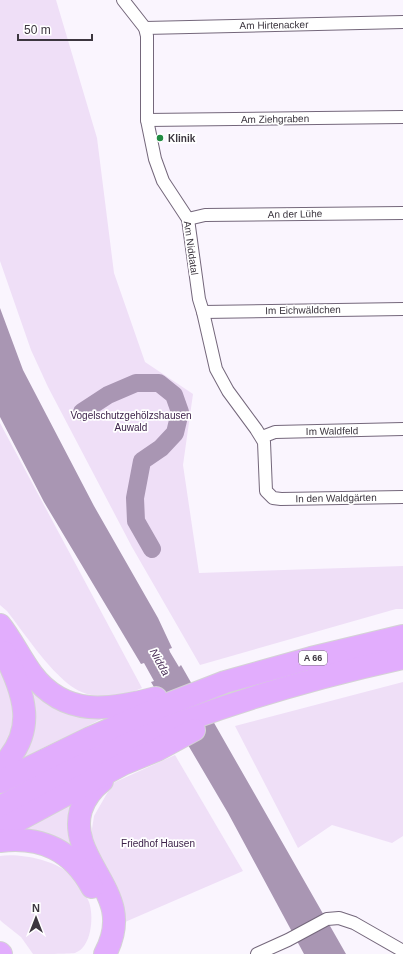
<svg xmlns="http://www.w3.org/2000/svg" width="403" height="954" viewBox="0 0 403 954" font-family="Helvetica,sans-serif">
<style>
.green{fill:#efdff7}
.water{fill:#a996b3}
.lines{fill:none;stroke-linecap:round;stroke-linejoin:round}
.river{stroke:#a996b3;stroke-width:18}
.minor-casing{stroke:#74677b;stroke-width:14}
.motorway-casing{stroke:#d4d3d5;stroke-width:24}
.minor{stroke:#fff;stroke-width:12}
.motorway{stroke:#e2adfd;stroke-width:22}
.poi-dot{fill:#218b42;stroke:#fff;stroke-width:1.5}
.labels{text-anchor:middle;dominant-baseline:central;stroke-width:3.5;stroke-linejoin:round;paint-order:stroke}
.shield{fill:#fff;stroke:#767279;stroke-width:1}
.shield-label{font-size:9px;font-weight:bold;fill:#3c363f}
.street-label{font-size:10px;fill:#3c363f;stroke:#fff}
.poi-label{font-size:10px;font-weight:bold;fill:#3c363f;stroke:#fff;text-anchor:start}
.park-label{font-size:10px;fill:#3d224a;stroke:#fff}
.water-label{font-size:11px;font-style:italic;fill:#462b54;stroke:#fff}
</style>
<rect width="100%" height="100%" fill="#faf5fe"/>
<g class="green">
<polygon points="0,0 56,0 97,138 114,273 145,362 193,394 183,465 199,573 403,566 403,609 396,609 200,665 132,547 48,387 31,350 0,261"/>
<path d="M0 423 142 688C120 698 91 701 71 686 47 668 25 634 7 611L0 605Z"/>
<polygon points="0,660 17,720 0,757"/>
<polygon points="29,678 120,710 12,763 18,753"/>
<polygon points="403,682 403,836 392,843 332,825 298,848 235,726"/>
<polygon points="175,755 243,871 125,922 90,842 94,816 113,783"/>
<path d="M82 795C48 857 137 892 100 954H98C120 919 94 864 60 845 43 836 26 833 7 835Z"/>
<path d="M0 856C19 853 53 860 67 872 76 879 84 891 89 902 94 916 92 947 75 953 67 954 42 954 33 954L21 937 2 922 0 920Z"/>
</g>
<polygon class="water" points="0,308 23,370 94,506 158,618 172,648 169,649 170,652 179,667 181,665 346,954 304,954 228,813 151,682 154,681 144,663 141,664 44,502 0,417"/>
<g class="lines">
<polyline class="river" points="82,412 108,395 136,383 159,383 174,395 180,412 175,433 161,448 142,461 135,498 136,521 152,549"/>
<g class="minor-casing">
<g id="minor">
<polyline points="123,0 145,28 147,36 147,120 155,159 163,181 188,219 199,299 203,312 216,369 228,391 256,429 264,442 266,491 273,498 281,499 403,497"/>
<polyline points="145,28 403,22"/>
<polyline points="147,120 403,117"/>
<polyline points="188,219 205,215 403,213"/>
<polyline points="203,312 403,309"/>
<polyline points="262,437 275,432 403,429"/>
<polyline points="257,954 288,940 327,919 339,918 354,923 403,951"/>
</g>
</g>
<g class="motorway-casing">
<g id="motorway">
<path d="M0 625C12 640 20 658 32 674 65 718 110 710 156 698"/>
<path d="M0 768C39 731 24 694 4 652"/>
<path d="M102 781C92 789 85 798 81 810 70 847 106 876 113 910 116 925 112 941 105 954"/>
<polyline points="0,782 90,738 171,703 225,682 311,658 403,636"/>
<path d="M0 807C61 775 123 744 187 720 258 694 330 674 403 658"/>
<polyline points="0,830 123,764 157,750 194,730"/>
<path d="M0 841C41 836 72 850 92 887"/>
<polyline points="0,953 1,954"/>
</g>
</g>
<use href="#minor" class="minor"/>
<use href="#motorway" class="motorway"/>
</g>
<circle class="poi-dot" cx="160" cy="138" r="4"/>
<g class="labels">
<rect class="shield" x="299" y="651" width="28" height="14" rx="3"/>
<g class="shield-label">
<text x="313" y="658">A 66</text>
</g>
<g class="street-label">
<text transform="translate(274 25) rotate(-1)">Am Hirtenacker</text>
<text transform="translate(275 119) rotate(-1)">Am Ziehgraben</text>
<text transform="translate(295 214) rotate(-1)">An der Lühe</text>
<text transform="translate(191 248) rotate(82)">Am Niddatal</text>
<text transform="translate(303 310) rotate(-1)">Im Eichwäldchen</text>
<text transform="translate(332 431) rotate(-1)">Im Waldfeld</text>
<text transform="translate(336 498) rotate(-1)">In den Waldgärten</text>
</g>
<g class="poi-label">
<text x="168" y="138">Klinik</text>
</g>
<g class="park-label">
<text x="131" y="415">Vogelschutzgehölzshausen<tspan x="131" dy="12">Auwald</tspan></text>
<text x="158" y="843">Friedhof Hausen</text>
</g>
<g class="water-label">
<text transform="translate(160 662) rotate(61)">Nidda</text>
</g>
</g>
<g transform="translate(36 918)" stroke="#ffffff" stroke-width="3" paint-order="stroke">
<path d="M0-3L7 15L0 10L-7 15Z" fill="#3c363f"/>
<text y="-6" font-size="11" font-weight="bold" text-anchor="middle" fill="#3c363f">N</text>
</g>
<path d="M18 34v6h74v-6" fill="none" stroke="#3c363f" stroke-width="2"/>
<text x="24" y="34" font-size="12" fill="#3c363f" stroke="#ffffff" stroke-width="3" paint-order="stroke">50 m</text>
</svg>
